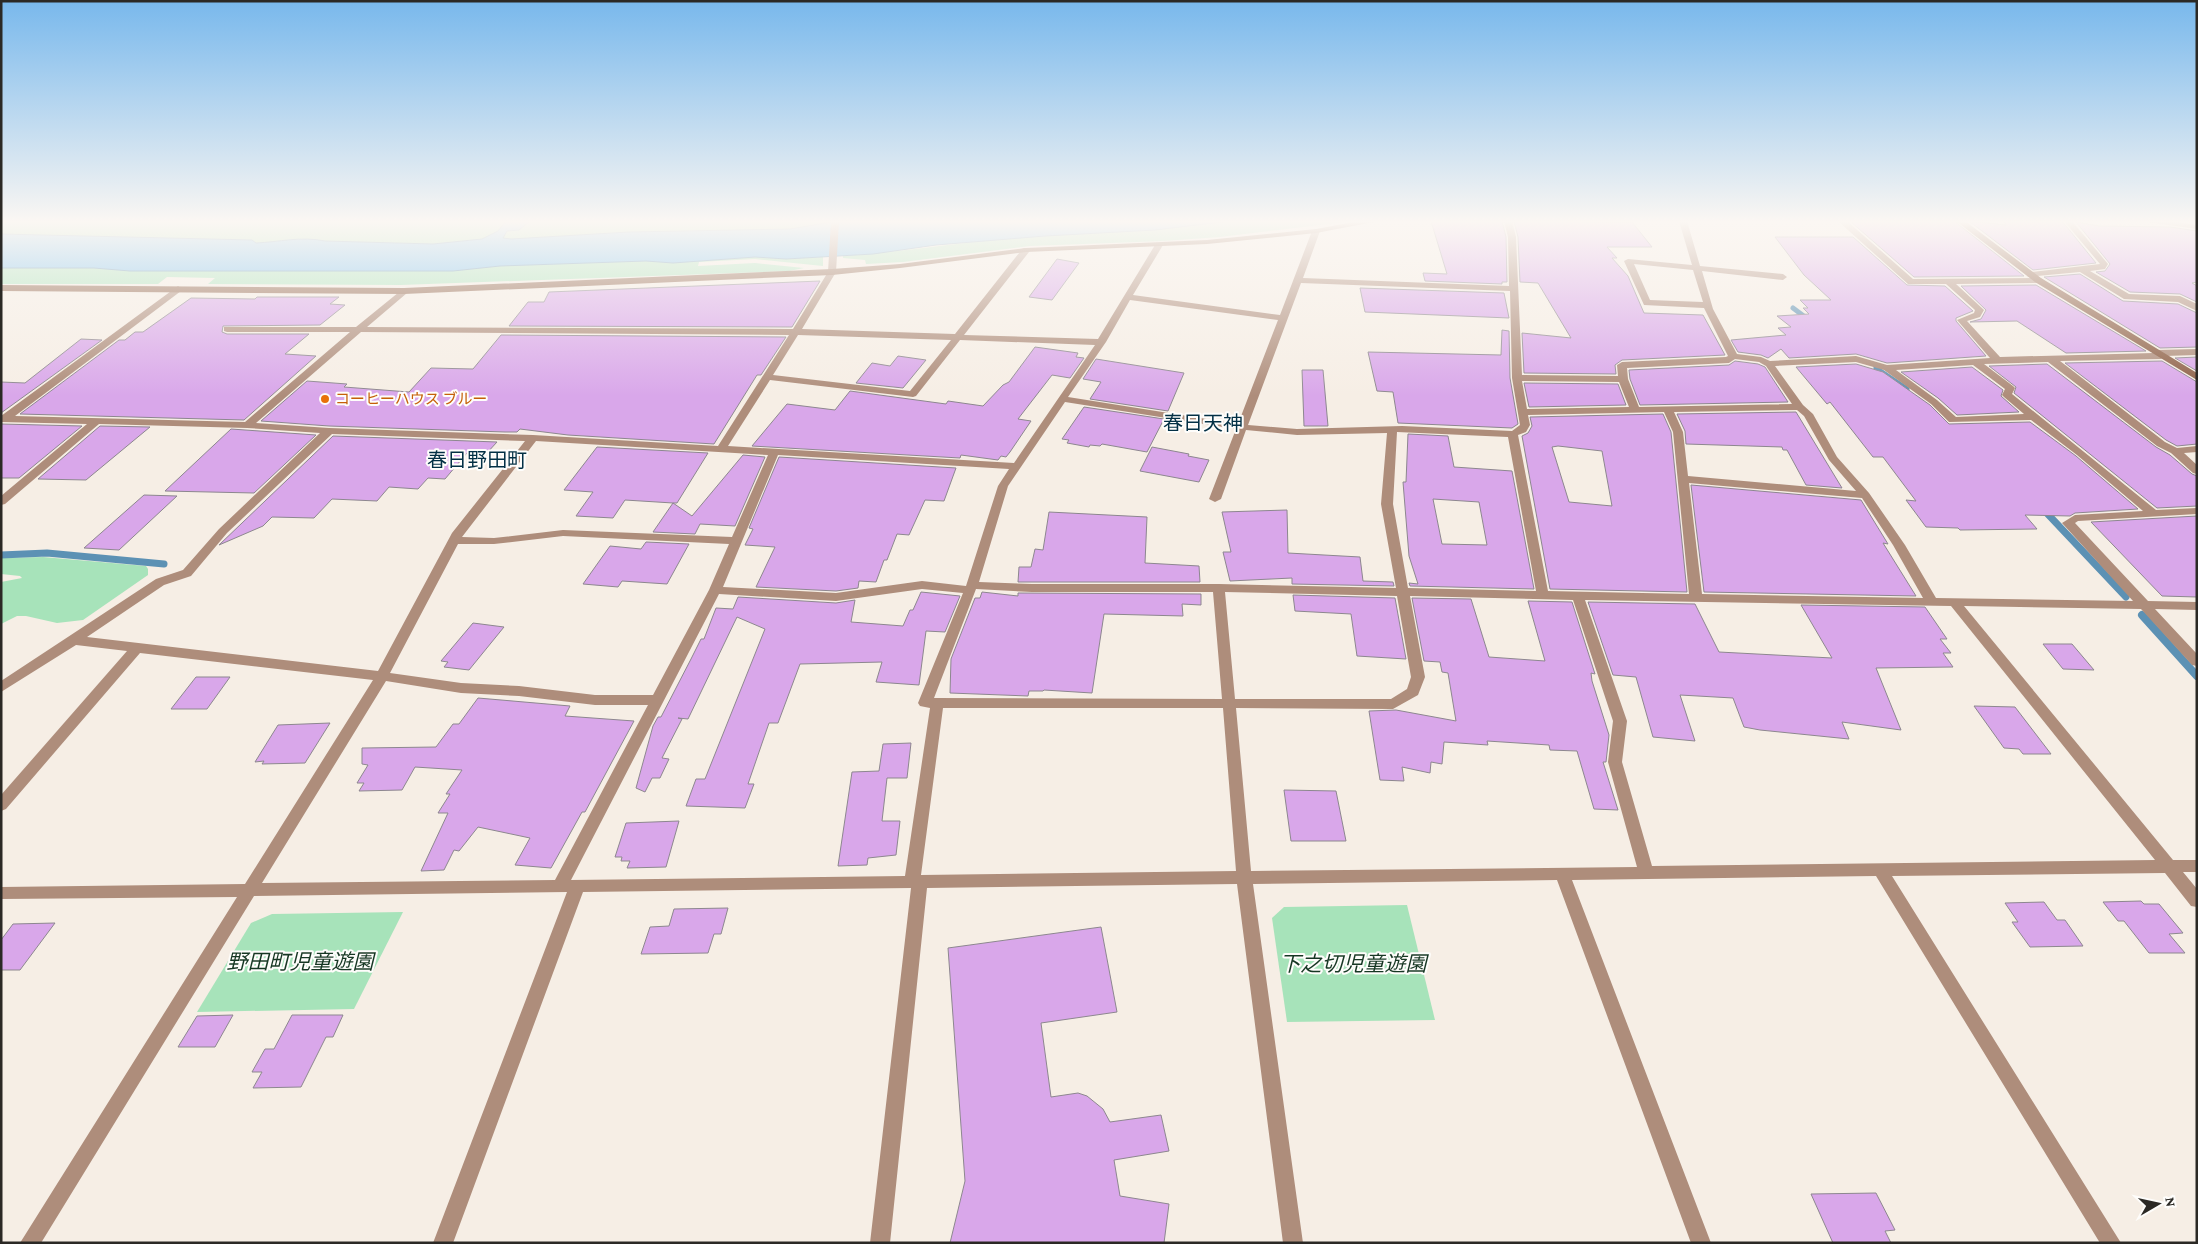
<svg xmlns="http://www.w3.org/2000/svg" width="2198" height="1244" viewBox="0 0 2198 1244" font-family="'Crimson Pro','Noto Sans JP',serif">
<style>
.green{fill:#a7e3ba}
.water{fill:#71bef1;stroke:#5c91b4}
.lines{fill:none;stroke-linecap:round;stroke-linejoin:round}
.stream-far2{stroke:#5c91b4;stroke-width:5}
.stream-far1{stroke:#5c91b4;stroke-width:7}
.stream{stroke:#5c91b4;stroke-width:8}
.building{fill:#d9a7ea;stroke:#8d878f;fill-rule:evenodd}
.street{fill:#ae8d7b;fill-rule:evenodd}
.secondary{fill:#8c5e44;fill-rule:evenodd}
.food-dot{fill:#e8710a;stroke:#fefdfb;stroke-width:2}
.labels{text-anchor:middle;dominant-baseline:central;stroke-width:4;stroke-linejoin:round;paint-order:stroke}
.far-food-label{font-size:15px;fill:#c56008;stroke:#fefdfb;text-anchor:start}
.quarter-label{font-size:20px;fill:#033045;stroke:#fefdfb}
.near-park-label{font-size:21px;font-style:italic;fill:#163723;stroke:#fefdfb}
</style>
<rect width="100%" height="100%" fill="#f6eee5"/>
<g class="green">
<path d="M1 221H506L498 231 482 239 433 244 325 241C301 236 279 242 256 243L252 240 1 234Z"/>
<polygon points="530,221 828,221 828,223 790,229 629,232 511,239 503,238 508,230 519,230"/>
<path d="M1230 221H1354L1220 237 1163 241 1030 246 903 262 866 264 865 260 843 258V256C898 252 949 244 1004 239 1080 233 1155 230 1230 221Z"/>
<polygon points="755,257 786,259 823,257 823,266 755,259 699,262 698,266 755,263 804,268 789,271 401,285 208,284 215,278 167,277 158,284 1,284 1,268 94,268 130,271 453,271 500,266 646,261 673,263"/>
<polygon points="43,557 146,566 148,569 148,575 83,620 57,623 26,616 17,616 1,624 1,582 22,578 20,576 1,574 1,558"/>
<polygon points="1407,905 1435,1020 1287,1022 1272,918 1284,907"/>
<polygon points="403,912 354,1009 197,1012 251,923 272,914"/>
</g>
<path class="water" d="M506 221H530L519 230 507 231 503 238 511 239 629 232 790 229 837 221H1230L1155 230 1045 236 936 245 873 254 786 259 755 257 673 263 646 261 500 266 453 271H130L94 268H1V234L252 240 256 243C279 242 301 236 325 241L433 244 482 239 498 231Z"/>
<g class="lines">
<g class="stream-far2">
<polyline points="1793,308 1809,320"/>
<polyline points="1876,368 1907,389"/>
</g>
<g class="stream-far1">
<polyline points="2043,509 2126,597"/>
<polyline points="1,555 47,553 164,564"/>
</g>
<polyline class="stream" points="2142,615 2197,676"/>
</g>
<g class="building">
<polygon points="1431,221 1502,221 1506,237 1507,282 1502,282 1502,284 1425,281 1423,273 1447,274"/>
<polygon points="1514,221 1632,222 1652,247 1607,247 1617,258 1612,258 1628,276 1644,313 1703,315 1725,355 1622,360 1615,365 1616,374 1524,373 1522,333 1571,338 1538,283 1520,282 1518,237"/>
<polygon points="1850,221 1954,221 2024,276 1914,277"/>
<polygon points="1969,221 2006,225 2004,221 2062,221 2096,263 2033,270"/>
<polygon points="2076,222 2099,226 2170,227 2197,231 2197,282 2192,283 2197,286 2197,302 2180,294 2130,292 2096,272 2105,271 2110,264"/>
<polygon points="1775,237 1853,237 1907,285 1945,286 1973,311 1956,318 1956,321 1986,356 1887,363 1856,354 1789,358 1781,349 1768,358 1761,355 1738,352 1731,340 1786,335 1778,328 1791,327 1777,316 1809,314 1803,308 1808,308 1800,300 1831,300 1804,275"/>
<polygon points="1057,259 1079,263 1052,300 1029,297"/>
<polygon points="2080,274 2123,301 2178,304 2197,313 2197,347 2160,348 2044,277"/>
<polygon points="820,281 792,327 509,326 528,302 544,302 549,292"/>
<polygon points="2036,285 2146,351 2066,353 2017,321 1970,322 1981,319 1986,310 1961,286"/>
<polygon points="1360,288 1504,293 1509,318 1365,312"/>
<polygon points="257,297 339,297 330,304 345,305 320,325 223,326 222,332 227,334 309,334 285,354 316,356 244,420 20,414 119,340 125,340 135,332 143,332 191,298 255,299"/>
<polygon points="1502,330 1509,331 1510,378 1518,424 1512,428 1398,423 1393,392 1377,391 1368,352 1501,355"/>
<polygon points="501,335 786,337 761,375 757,375 714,444 568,435 520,429 517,432 505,432 329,426 261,421 307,381 347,384 344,387 409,392 431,368 473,369"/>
<polygon points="81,339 102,340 1,413 1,382 25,383"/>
<polygon points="1035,347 1078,353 1076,357 1084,358 1070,378 1052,375 1018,419 1031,421 1010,452 1006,457 1001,456 998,460 961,455 960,458 752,446 787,404 835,410 850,391 946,404 948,401 983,406 1003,385 1009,382"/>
<polygon points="898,356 926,360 903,388 856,383 872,363 890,366"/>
<polygon points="2197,357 2197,371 2175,358"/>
<polygon points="1096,359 1184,373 1168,411 1090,399 1101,382 1083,379"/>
<polygon points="1735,361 1758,364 1765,367 1788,402 1640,405 1630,379 1629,370 1729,365"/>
<polygon points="2162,361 2197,382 2197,444 2177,446 2166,440 2065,363"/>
<polygon points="1856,364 1883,372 1930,405 1949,424 2030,422 2076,456 2138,509 2075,513 2070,516 2025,515 2037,529 1960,530 1958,528 1926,527 1906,500 1916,501 1883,457 1873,457 1830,402 1827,404 1796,367"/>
<polygon points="2047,364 2156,447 2170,455 2192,474 2197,476 2197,506 2157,508 2014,393 2016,387 1989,366"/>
<polygon points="1972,367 2003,390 2001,396 2019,412 1957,415 1938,398 1901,372"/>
<polygon points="1302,370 1323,370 1328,426 1304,426"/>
<polygon points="1524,383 1618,384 1626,405 1529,407"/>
<polygon points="1084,407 1164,419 1147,452 1102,444 1100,446 1090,445 1089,447 1067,443 1069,440 1062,439"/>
<polygon points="1796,412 1842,488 1806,485 1787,450 1783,450 1782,447 1686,444 1685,431 1677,414"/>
<path d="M1663 414 1671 432 1687 592 1550 589 1522 436 1528 433 1532 426 1530 417ZM1558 446 1602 451 1612 506 1569 502 1552 447Z"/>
<polygon points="1,424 82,426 19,478 1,478"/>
<polygon points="100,426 150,427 86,480 38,479"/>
<polygon points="231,429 316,435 254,493 165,491"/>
<path d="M1408 434 1448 436 1454 467 1512 471 1534 589 1410 586 1409 583 1418 584 1409 556 1403 482H1406ZM1433 499 1479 502 1487 545 1442 544Z"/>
<polygon points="333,436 497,442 486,454 467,453 445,479 428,478 418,489 389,487 377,501 332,499 314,518 272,517 263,526 219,545"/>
<polygon points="597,447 708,453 677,503 673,503 692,516 743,455 765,457 735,526 700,524 695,534 653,532 673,503 625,500 613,518 576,516 593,492 564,490"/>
<polygon points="1152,447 1189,454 1188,456 1209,460 1199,482 1140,471"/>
<polygon points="779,457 956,468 944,501 925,500 909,535 897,534 887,560 884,560 876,582 859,581 858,588 836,591 756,587 775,547 745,545 753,529 749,528"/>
<polygon points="1691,485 1861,500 1888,544 1883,543 1916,596 1704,592"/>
<polygon points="144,495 177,496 119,550 84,548"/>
<polygon points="1287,510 1288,553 1360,557 1363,581 1393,582 1394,586 1292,584 1292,578 1230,581 1223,552 1231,552 1222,512"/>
<polygon points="1049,512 1147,517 1145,563 1199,566 1200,582 1018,582 1019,567 1031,567 1035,549 1043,550"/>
<polygon points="2197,516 2197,597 2162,596 2091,522"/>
<polygon points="646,542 689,544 667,584 622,581 618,587 583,584 610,546 641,549"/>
<polygon points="921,592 960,596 945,632 926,631 919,685 876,682 882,662 800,664 778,723 769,723 748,784 754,784 745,808 686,806 696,779 705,779 765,629 737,617 688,719 678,718 682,719 662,758 669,759 660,778 652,778 645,792 636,788 653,726 658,717 661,717 691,659 701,639 704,639 716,608 733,609 738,597 836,603 855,600 851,622 903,626 910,610 913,610"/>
<polygon points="982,592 1018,596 1018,593 1201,594 1201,605 1182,604 1183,616 1104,614 1092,693 1044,690 1043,691 1029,691 1028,696 950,693 951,659 975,598 980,598"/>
<polygon points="1293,595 1395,598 1406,659 1357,656 1351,614 1295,611"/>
<polygon points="1412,598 1471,599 1489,657 1545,661 1528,601 1572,602 1595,674 1591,673 1592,681 1609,735 1606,762 1603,762 1618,810 1594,809 1577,751 1550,750 1549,745 1487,741 1488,745 1444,742 1442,764 1431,762 1430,773 1402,767 1404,781 1380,780 1369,711 1396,710 1456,721 1448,673 1442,672 1440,662 1424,661"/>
<polygon points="1588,602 1695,604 1719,652 1832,658 1801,605 1925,607 1947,639 1940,639 1951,653 1943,653 1953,667 1876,668 1901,730 1842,722 1849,739 1760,730 1744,727 1733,698 1680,695 1695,741 1653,737 1636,677 1613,675"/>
<polygon points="473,623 504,627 469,670 444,667 448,662 441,661"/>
<polygon points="2043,644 2072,644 2094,670 2063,669"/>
<polygon points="196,677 230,677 207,709 171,709"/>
<polygon points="478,698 570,706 565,716 634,721 585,812 582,812 551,868 515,865 530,838 478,827 459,851 454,850 444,870 421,871 448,813 438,813 450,794 446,794 462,770 415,767 402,790 359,791 364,783 357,783 368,765 362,764 362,748 436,747 453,724 459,724"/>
<polygon points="1974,706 2015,707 2051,754 2023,754 2019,749 2004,748"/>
<polygon points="330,723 305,763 262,764 264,761 255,762 278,725"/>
<polygon points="911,743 907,778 887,778 882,821 900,821 896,855 868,858 867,865 838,866 852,772 879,771 883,744"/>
<polygon points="1284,790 1336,791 1346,841 1291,841"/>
<polygon points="679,821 666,867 627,868 630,861 621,861 622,857 615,857 626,823"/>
<polygon points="2141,901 2144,904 2159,904 2183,933 2169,934 2185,953 2149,953 2124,921 2118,921 2103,902"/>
<polygon points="2044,902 2057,920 2065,920 2083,946 2030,947 2012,922 2018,922 2005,903"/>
<polygon points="728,908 721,934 714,934 708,953 641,954 650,927 669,926 674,909"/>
<polygon points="55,923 20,970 1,970 1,940 13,924"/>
<polygon points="1101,927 1117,1012 1041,1023 1051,1097 1078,1093 1087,1096 1103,1109 1110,1122 1161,1115 1169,1151 1114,1160 1120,1196 1169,1204 1164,1243 950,1243 965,1181 948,948"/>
<polygon points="233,1015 215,1047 178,1047 197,1016"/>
<polygon points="292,1015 343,1015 333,1037 326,1037 301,1087 253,1088 262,1072 252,1072 265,1049 274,1049"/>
<polygon points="1876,1193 1895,1230 1885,1231 1891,1243 1833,1243 1811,1194"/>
</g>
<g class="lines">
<g class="street">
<path d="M831 221H839L836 272 802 329 955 334 1023 248H1026L1030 250 1029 252 964 335 1098 339 1155 245 1159 243 1163 245 1133 295 1280 315 1312 231 1316 229 1320 231 1303 278 1509 286 1508 237 1504 221H1512L1516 237 1522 375 1618 376 1617 365 1622 362 1726 357 1728 356 1704 308 1644 305 1624 261 1628 259 1692 265 1679 221H1687L1700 266 1783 274 1787 277 1783 280 1702 271 1713 309 1737 354 1761 357 1770 361 1856 356 1887 365 1990 358 1957 320 1974 313 1975 310 1946 284H1908L1838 221H1847L1913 279 2041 278 2042 280 2038 283 1956 284 1984 310 1980 317 1967 321 2000 357 2153 353 2157 350 2197 349V355L2165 356 2161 359 2060 361 2165 442 2177 448 2197 446V452L2184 453 2197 465V474L2193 473 2171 453 2157 446 2048 362 1984 364 2013 386 2015 388 2012 394 2156 510 2197 508V514L2078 521 2075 523 2148 601 2197 602V610L2155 609 2197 654V666L2192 665 2141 609 1964 606 2173 860H2197V872H2183L2197 889V907L2191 906 2165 873 1892 876 2121 1243H2100L1876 876 1572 880 1711 1243H1691L1557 880 1253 884 1303 1243H1283L1237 884 927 888 890 1243H870L911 888 583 892 453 1243H433L567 892 254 896 41 1243H20L237 897 1 899V887L245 884 373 680 140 653 6 809 1 811V795L127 651 76 645 1 692V681L156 579 183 570 219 529 320 433 247 428 99 424 5 504 1 505V496L87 424 1 422V416L178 286 182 289 181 291 15 416 245 422 350 332H227L224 331V327H356L404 288 407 289V293L367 327 793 329 828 272ZM1634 264 1693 270 1703 302 1650 300ZM1301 283 1510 291 1512 378 1520 425 1512 431 1402 426 1297 429 1248 425ZM1130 300 1278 320 1238 424 1068 397 1106 342ZM361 332 789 335 718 446 533 435 329 428 256 423ZM798 335 951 340 910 391 773 375ZM960 340 1095 345 1014 463 728 446 770 380 913 397 916 396ZM1735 359 1759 362 1766 366 1792 404 1639 407 1628 379 1627 368 1729 363ZM1856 362 1884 370 1931 404 1949 422 2031 420 2077 455 2143 511 2075 515 2062 523 2133 601 1936 598 1905 545 1869 493 1837 457 1813 414 1803 405 1775 366ZM1973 365 2005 389 2002 395 2004 397 2024 414 1956 417 1937 400 1896 370ZM1522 381 1619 382 1629 407 1527 409ZM1065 402 1236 429 1209 499 1215 502 1221 499 1246 430 1297 435 1387 433 1381 504 1396 588 1219 584H1032L979 582 1008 486ZM1797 410 1804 416 1829 460 1856 491 1688 476 1683 432 1674 412ZM1664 412 1673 432 1689 594 1548 591 1518 435 1526 432 1530 425 1528 415ZM1397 432 1508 437 1536 591 1408 588 1393 504ZM332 434 525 441 452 533 378 671 87 637 164 585 191 576 227 533ZM536 441 768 455 732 537 563 530 494 538 462 537ZM778 455 1009 469 998 486 966 586 922 581 836 593 723 587ZM1689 483 1862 498 1893 545 1923 598 1702 594ZM563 536 729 544 709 590 653 695H595L519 686 461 683 390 673 458 544H494ZM922 589 963 593 918 703 920 706 930 708 905 876 571 880 719 594 836 601ZM976 589 1032 592H1213L1222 699 934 698ZM1225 592 1397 596 1411 677 1407 689 1391 699H1235ZM1410 596 1573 600 1613 721 1608 762 1637 867 1251 871 1236 708 1393 709 1418 695 1425 677ZM1585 600 1951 606 2155 860 1652 866 1622 762 1627 721ZM386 681 461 693 519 696 595 705H648L555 880 262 883ZM943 708H1223L1236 871 921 875Z"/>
<polygon points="2064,221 2072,221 2108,264 2105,269 2090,271 2129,294 2180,296 2197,304 2197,311 2178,302 2124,299 2080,272 2028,277 2027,275 2031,272 2100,264"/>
<polygon points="2140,221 2168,221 2197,225 2197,229"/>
</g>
<g class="secondary">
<polygon points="1359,221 1379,221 1316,233 1207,244 1026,252 900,268 832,275 404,294 1,291 1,285 404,288 832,269 900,264 1026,248 1207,240 1316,229"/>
<polygon points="1956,221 1965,221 2041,278 2197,373 2197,380 2035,282"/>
</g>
</g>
<linearGradient id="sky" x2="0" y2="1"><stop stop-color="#78b8ec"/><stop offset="0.56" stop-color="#fbf7f3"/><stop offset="1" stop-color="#fbf7f3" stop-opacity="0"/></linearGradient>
<rect width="2198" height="396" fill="url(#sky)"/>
<circle class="food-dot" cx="325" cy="399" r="5"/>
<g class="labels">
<g class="far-food-label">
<text x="335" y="399">コーヒーハウス ブルー</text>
</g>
<g class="quarter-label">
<text x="1203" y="423">春日天神</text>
<text x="477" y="460">春日野田町</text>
</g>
<g class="near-park-label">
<text x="300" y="962">野田町児童遊園</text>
<text x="1353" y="964">下之切児童遊園</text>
</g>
</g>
<rect width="2198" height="1244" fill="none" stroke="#2b2925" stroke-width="5"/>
<g transform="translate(2158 1204) rotate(81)" stroke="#fefdfb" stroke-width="4" paint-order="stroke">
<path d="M0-4L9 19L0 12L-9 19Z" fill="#2b2925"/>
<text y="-8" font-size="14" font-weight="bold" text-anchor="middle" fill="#2b2925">N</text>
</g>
</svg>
